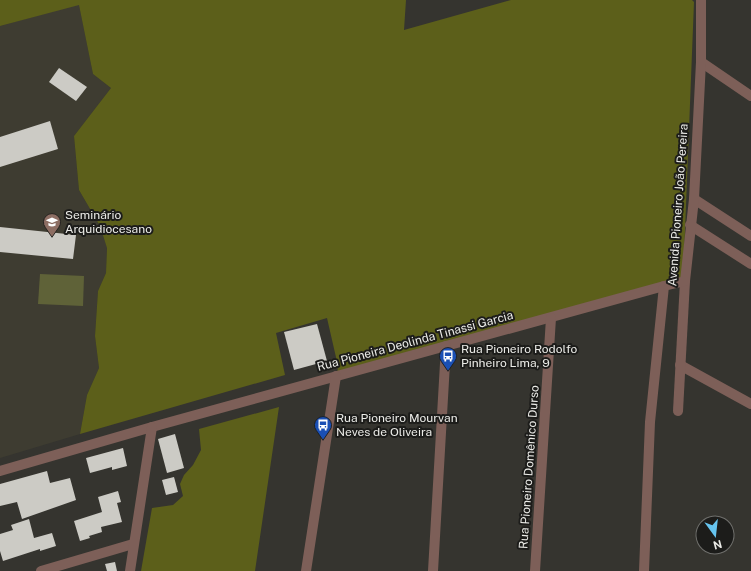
<svg xmlns="http://www.w3.org/2000/svg" width="751" height="571" viewBox="0 0 751 571" font-family="'Public Sans',sans-serif">
<style>
.built{fill:#3e3c31}
.green{fill:#5f6238}
.forest{fill:#5c5f1a}
.building{fill:#cccbc5}
.lines{fill:none;stroke-linecap:round;stroke-linejoin:round}
.minor{stroke:#7d5f58;stroke-width:10}
.tertiary{stroke:#7d5f58;stroke-width:10}
.labels{text-anchor:middle;dominant-baseline:central;stroke-width:4;stroke-linejoin:round;paint-order:stroke}
.street-label{font-size:12px;fill:#ecece8;stroke:#1c1c1a}
.poi-label{font-size:12px;fill:#ecece8;stroke:#1c1c1a;text-anchor:start}
</style>
<rect width="100%" height="100%" fill="#35342f"/>
<polygon class="built" points="79,4 93,74 111,88 74,136 79,190 100,226 107,247 106,273 98,291 95,336 99,368 87,395 80,434 0,458 0,26"/>
<polygon class="green" points="40,274 84,276 83,306 38,304"/>
<g class="forest">
<polygon points="0,0 406,0 404,30 511,0 692,0 694,2 683,282 337,376 338,366 327,318 276,333 285,375 80,434 87,395 99,368 95,336 98,291 106,273 107,248 100,226 79,190 74,136 111,88 93,74 79,5 0,26"/>
<polygon points="279,407 255,571 141,571 152,508 173,505 183,496 180,484 184,475 193,465 201,450 199,429"/>
</g>
<g class="building">
<polygon points="59,68 87,87 76,101 49,82"/>
<polygon points="50,121 58,149 0,167 0,137"/>
<polygon points="0,227 76,235 73,259 0,252"/>
<polygon points="317,324 327,361 294,370 284,332"/>
<polygon points="175,434 184,468 167,473 158,439"/>
<polygon points="123,448 127,466 112,470 112,467 90,473 86,458"/>
<polygon points="47,471 50,483 70,478 76,500 22,519 17,502 0,506 0,484"/>
<polygon points="174,477 178,492 166,495 162,480"/>
<polygon points="118,491 121,502 117,503 122,522 101,527 102,532 89,536 90,538 80,541 74,521 102,512 98,497"/>
<polygon points="29,519 34,538 52,533 56,546 40,551 40,549 3,561 0,551 0,534 13,530 11,525"/>
<polygon points="115,562 117,571 107,571 105,564"/>
</g>
<g class="lines">
<g class="minor">
<polyline points="701,62 751,96"/>
<polyline points="694,199 751,236"/>
<polyline points="690,225 751,264"/>
<polyline points="680,365 751,404"/>
<polyline points="678,411 685,281"/>
<polyline points="0,471 152,427 664,286"/>
<polyline points="41,571 133,544"/>
<polyline points="130,571 152,427"/>
<polyline points="306,571 336,376"/>
<polyline points="433,571 446,346"/>
<polyline points="535,571 551,318"/>
</g>
<polyline class="tertiary" points="644,571 650,422 664,286 685,281 694,199 701,62 701,0"/>
</g>
<defs>
<g id="university-pin" transform="scale(0.9)"><path d="M0 17L-7.5 6A9.5 9.5 0 1 1 7.5 6Z" fill="#8d6e63" stroke="#1c1c1a"/><path d="M0-5L7-2L0 1L-7-2ZM-4 1L0 2.5L4 1V4Q0 6-4 4Z" fill="#fff"/></g>
<g id="bus-pin" transform="scale(0.9)"><path d="M0 17L-7.5 6A9.5 9.5 0 1 1 7.5 6Z" fill="#1a4fb4" stroke="#1c1c1a"/><path d="M-5-6H5V4H4V6H2V4H-2V6H-4V4H-5ZM-3.5-4V0h7V-4ZM-3.5 1.2v1.5H-2V1.2ZM2 1.2v1.5H3.5V1.2Z" fill="#fff"/></g>
</defs>
<g fill-rule="evenodd">
<use href="#university-pin" x="52" y="222"/>
<use href="#bus-pin" x="448" y="356"/>
<use href="#bus-pin" x="323" y="425"/>
</g>
<g class="labels">
<g class="street-label">
<text transform="translate(678 205) rotate(-86)">Avenida Pioneiro João Pereira</text>
<text transform="translate(415 341) rotate(-15)">Rua Pioneira Deolinda Tinassi Garcia</text>
<text transform="translate(529 467) rotate(-86)">Rua Pioneiro Domênico Durso</text>
</g>
<g class="poi-label">
<text x="65" y="215">Seminário<tspan x="65" dy="14">Arquidiocesano</tspan></text>
<text x="461" y="349">Rua Pioneiro Rodolfo<tspan x="461" dy="14">Pinheiro Lima, 9</tspan></text>
<text x="336" y="418">Rua Pioneiro Mourvan<tspan x="336" dy="14">Neves de Oliveira</tspan></text>
</g>
</g>
<g transform="translate(715 535) rotate(165)"><circle r="19" fill="#1c1c1a" stroke="#6f6f6c"/>
<path d="M0-3L7 15L0 10L-7 15Z" fill="#66c4ef"/>
<text y="-6" font-size="11" font-weight="bold" text-anchor="middle" fill="#ecece8">N</text>
</g>
</svg>
